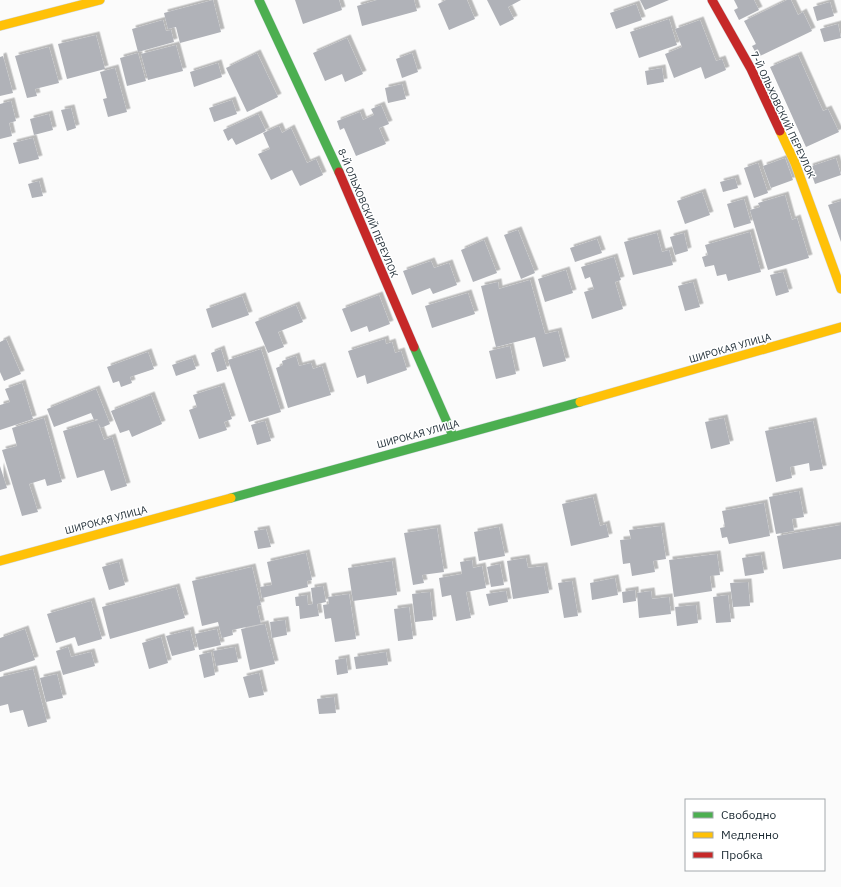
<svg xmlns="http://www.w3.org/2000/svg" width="841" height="887" viewBox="0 0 841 887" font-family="'IBM Plex Sans',sans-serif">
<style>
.building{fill:#b0b2b8;filter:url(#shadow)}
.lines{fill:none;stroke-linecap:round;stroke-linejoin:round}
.fast-casing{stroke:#d1d8dd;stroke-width:10}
.slow-casing{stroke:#d1d8dd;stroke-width:10}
.jam-casing{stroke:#d1d8dd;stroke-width:10}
.fast{stroke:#4caf50;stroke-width:9}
.slow{stroke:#ffc107;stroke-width:9}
.jam{stroke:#c62828;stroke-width:9}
.labels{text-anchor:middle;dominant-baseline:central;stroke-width:3;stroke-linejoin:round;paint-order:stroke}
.street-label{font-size:10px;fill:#1b2932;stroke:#fff}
</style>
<defs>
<filter id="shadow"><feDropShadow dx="3.5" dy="-3.5" stdDeviation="0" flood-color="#0004"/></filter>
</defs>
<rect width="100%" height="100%" fill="#fbfbfb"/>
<g class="building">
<polygon points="213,0 221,32 180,43 176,27 168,29 164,13"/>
<polygon points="295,0 339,0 342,10 303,24"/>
<polygon points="377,0 414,0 417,11 362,26 357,6"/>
<polygon points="446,0 467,0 475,19 449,30 438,4"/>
<polygon points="487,0 521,0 508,7 514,19 500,26"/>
<polygon points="640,0 669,0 645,10"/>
<polygon points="734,0 754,0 759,10 739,20 734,10 738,8"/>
<polygon points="787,0 791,0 798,15 803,12 812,31 758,57 752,46 756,44 744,21"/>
<polygon points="830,2 834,16 817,21 813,7"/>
<polygon points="636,4 642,20 616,29 610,13"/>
<polygon points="669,19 677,45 639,58 630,32"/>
<polygon points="163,20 166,31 171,30 174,42 138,52 132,29"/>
<polygon points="700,20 716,61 722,59 726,70 705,79 701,67 674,78 665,54 682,47 675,29"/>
<polygon points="838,24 841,38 824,42 820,29"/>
<polygon points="96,35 105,69 67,79 58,44"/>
<polygon points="347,38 363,74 345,82 342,74 325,81 313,53"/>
<polygon points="176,45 183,71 148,80 141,54"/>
<polygon points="49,47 59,83 35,89 37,96 27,98 15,56"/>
<polygon points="138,53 146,81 127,86 120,58"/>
<polygon points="257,53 278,97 247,112 226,68"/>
<polygon points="412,53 418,72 402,78 396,59"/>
<polygon points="798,55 823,111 828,109 839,132 806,147 770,67"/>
<polygon points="3,56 13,93 0,96 0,57"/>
<polygon points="218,63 222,77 194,87 190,72"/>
<polygon points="115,68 127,112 108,117 103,99 107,98 100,72"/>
<polygon points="662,68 664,82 647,85 645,71"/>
<polygon points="402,84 406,99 388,103 385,88"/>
<polygon points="232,100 237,114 214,122 209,108"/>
<polygon points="11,101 16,121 9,123 12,136 0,139 0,104"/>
<polygon points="381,105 389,124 379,128 386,144 356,156 344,128 340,130 337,121 360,112 363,120 374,115 371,109"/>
<polygon points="71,108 76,128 67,131 61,110"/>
<polygon points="49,114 53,130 34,135 30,119"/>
<polygon points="258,114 266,131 236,145 232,138 228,141 223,130"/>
<polygon points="279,126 282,133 291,128 307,163 316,159 323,175 300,186 292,170 271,180 258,154 270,149 263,133"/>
<polygon points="33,138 39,159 19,164 13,143"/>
<polygon points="785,158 793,180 771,188 763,166"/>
<polygon points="836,158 841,175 815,184 809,167"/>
<polygon points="758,163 768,193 754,198 744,168"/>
<polygon points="735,178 738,188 723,192 720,182"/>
<polygon points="39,181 43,196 32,198 28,184"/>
<polygon points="702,192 710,215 685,224 677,201"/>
<polygon points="785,195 792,220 797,218 809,258 768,270 750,210 760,207 758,203"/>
<polygon points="744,199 751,223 734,228 727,204"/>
<polygon points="841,201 841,242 828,205"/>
<polygon points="518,230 535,273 521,279 504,235"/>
<polygon points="750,232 761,272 728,281 726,274 717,276 714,265 705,267 702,257 708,255 705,245"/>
<polygon points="657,233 662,252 669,250 673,265 633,275 624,242"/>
<polygon points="684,233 688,251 675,255 670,237"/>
<polygon points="597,239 602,253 575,262 570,248"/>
<polygon points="484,240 497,273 473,282 461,250"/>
<polygon points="614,257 621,280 615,282 623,309 592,319 584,292 594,289 590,277 585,279 581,267"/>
<polygon points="431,261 434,268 449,263 457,285 433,294 430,288 412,295 403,271"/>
<polygon points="566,270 573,293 545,302 538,279"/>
<polygon points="783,272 789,292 776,296 770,275"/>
<polygon points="530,280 545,334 558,331 566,361 543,367 535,337 496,347 481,286 498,282 499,289"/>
<polygon points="693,282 700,307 685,311 678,286"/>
<polygon points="468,293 475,314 432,328 425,306"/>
<polygon points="379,295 390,324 369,332 367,326 351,332 342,309"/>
<polygon points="242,296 249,315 212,328 206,309"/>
<polygon points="296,305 303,322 278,332 284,347 268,353 255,322"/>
<polygon points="6,339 21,374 4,381 0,372 0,342"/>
<polygon points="385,339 386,344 392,342 395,353 401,351 407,370 367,384 365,375 357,378 348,351"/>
<polygon points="510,346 516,374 496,379 489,351"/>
<polygon points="221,349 227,369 217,372 211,353"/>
<polygon points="261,349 281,412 249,422 228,360"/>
<polygon points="148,352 154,369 130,377 132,383 121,387 119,381 113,383 107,367"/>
<polygon points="296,356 299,366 311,363 313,369 322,366 331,395 288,408 276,368 283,365 282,361"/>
<polygon points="192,358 196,369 176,376 172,365"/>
<polygon points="22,383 33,419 0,430 0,405 10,402 5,389"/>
<polygon points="221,386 232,419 224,422 227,430 199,439 189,410 197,407 193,395"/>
<polygon points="96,389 110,424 101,428 98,423 104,440 112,437 127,486 111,491 104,470 77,478 63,431 98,420 97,419 94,420 91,413 54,427 47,409"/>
<polygon points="151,395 162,424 132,437 129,430 120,433 111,411"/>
<polygon points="44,418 62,482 47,486 45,479 29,484 38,512 22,516 2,450 17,446 12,428"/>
<polygon points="724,418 730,444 711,449 705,422"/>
<polygon points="265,421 271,441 257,445 251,425"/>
<polygon points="813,421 823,469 810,471 809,463 790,467 792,478 776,482 765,431"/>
<polygon points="0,466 7,488 0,490"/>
<polygon points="799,491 804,517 792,519 794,531 776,534 769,497"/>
<polygon points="593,497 600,526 606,524 609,537 571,546 562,504"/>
<polygon points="764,503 770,536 729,544 727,537 722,538 720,528 725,527 722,511"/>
<polygon points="841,525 841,559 783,569 777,536"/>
<polygon points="661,526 666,559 653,561 655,572 632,576 630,563 623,564 620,540 631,539 629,530"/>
<polygon points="499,527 505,556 479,561 474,532"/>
<polygon points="437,528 444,572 422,575 424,583 413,585 404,533"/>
<polygon points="266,529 271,547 258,549 254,531"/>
<polygon points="306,553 312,580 307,581 308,587 262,598 260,587 272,585 267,562"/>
<polygon points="717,554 720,575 710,576 712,591 674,597 669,560"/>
<polygon points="761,555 764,573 745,576 742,558"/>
<polygon points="526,558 528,568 544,566 549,593 513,599 507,561"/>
<polygon points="472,560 473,568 482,566 486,588 466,592 471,618 456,621 451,595 442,597 439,578 462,574 460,562"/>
<polygon points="392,561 397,595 353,601 348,568"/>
<polygon points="119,562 125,585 109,590 102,567"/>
<polygon points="500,564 504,585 491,587 487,567"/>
<polygon points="252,567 261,605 257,606 261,624 232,630 233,635 222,638 218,622 202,626 192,581"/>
<polygon points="615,578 618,595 592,600 590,583"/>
<polygon points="572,581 578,616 564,618 558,583"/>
<polygon points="748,582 750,606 733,607 730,583"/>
<polygon points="323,586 326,602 317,604 319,616 300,619 299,606 296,606 295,597 307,595 308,605 313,604 311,588"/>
<polygon points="176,587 185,618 110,639 102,607"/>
<polygon points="635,590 636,601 623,603 622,592"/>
<polygon points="506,591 508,602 489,606 486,594"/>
<polygon points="651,591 652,599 669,597 671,614 639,618 637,593"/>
<polygon points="430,592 433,620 415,622 412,594"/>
<polygon points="349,594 356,639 335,642 331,618 325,619 323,605 329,604 328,597"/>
<polygon points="728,595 731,622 716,623 713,597"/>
<polygon points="91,601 102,639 78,646 75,637 56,643 47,614"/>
<polygon points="696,605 698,623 677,626 675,607"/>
<polygon points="409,607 413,639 398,641 394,609"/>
<polygon points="285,620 287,635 272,638 270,622"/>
<polygon points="265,624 275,664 250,670 241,629"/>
<polygon points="25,629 35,660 0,672 0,638"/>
<polygon points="217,629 221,645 199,650 195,634"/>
<polygon points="190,630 195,650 172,656 166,636"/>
<polygon points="161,637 168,663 149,669 142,643"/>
<polygon points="68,647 71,657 91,652 95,666 63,675 56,651"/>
<polygon points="235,647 238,662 216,666 213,651"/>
<polygon points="211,652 215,675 204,678 199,655"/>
<polygon points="386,652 388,665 356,669 354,657"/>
<polygon points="346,658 348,673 337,675 335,660"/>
<polygon points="33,669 47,722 28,727 23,710 10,713 8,704 0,706 0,677"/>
<polygon points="259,673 264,695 249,698 243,677"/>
<polygon points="57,674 63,698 46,702 40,678"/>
<polygon points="334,697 336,713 319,714 317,699"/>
</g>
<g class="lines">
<g class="fast-casing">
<g id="fast">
<polyline points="259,0 339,172"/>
<polyline points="414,347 453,436"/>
<polyline points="231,498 580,402"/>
</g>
</g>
<g class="slow-casing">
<g id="slow">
<polyline points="0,26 100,0"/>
<polyline points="780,131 795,163 841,289"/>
<polyline points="580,402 841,327"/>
<polyline points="0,561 231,498"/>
</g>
</g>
<g class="jam-casing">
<g id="jam">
<polyline points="712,0 751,69 780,131"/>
<polyline points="339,172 414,347"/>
</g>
</g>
<use href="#fast" class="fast"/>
<use href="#slow" class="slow"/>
<use href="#jam" class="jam"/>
</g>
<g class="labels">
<g class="street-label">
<text transform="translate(783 115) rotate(65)">7-Й ОЛЬХОВСКИЙ ПЕРЕУЛОК</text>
<text transform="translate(368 213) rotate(67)">8-Й ОЛЬХОВСКИЙ ПЕРЕУЛОК</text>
<text transform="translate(730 348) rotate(-16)">ШИРОКАЯ УЛИЦА</text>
<text transform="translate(418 434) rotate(-15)">ШИРОКАЯ УЛИЦА</text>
<text transform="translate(106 520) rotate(-15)">ШИРОКАЯ УЛИЦА</text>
</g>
</g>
<rect x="685" y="799" width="140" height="72" fill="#ffffff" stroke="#a4a9ad"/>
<rect x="693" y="812" width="20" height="6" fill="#4caf50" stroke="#a4a9ad"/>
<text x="721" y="819" font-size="12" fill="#1b2932">Свободно</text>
<rect x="693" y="832" width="20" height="6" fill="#ffc107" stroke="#a4a9ad"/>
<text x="721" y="839" font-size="12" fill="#1b2932">Медленно</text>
<rect x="693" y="852" width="20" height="6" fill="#c62828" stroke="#a4a9ad"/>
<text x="721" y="859" font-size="12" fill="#1b2932">Пробка</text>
</svg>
